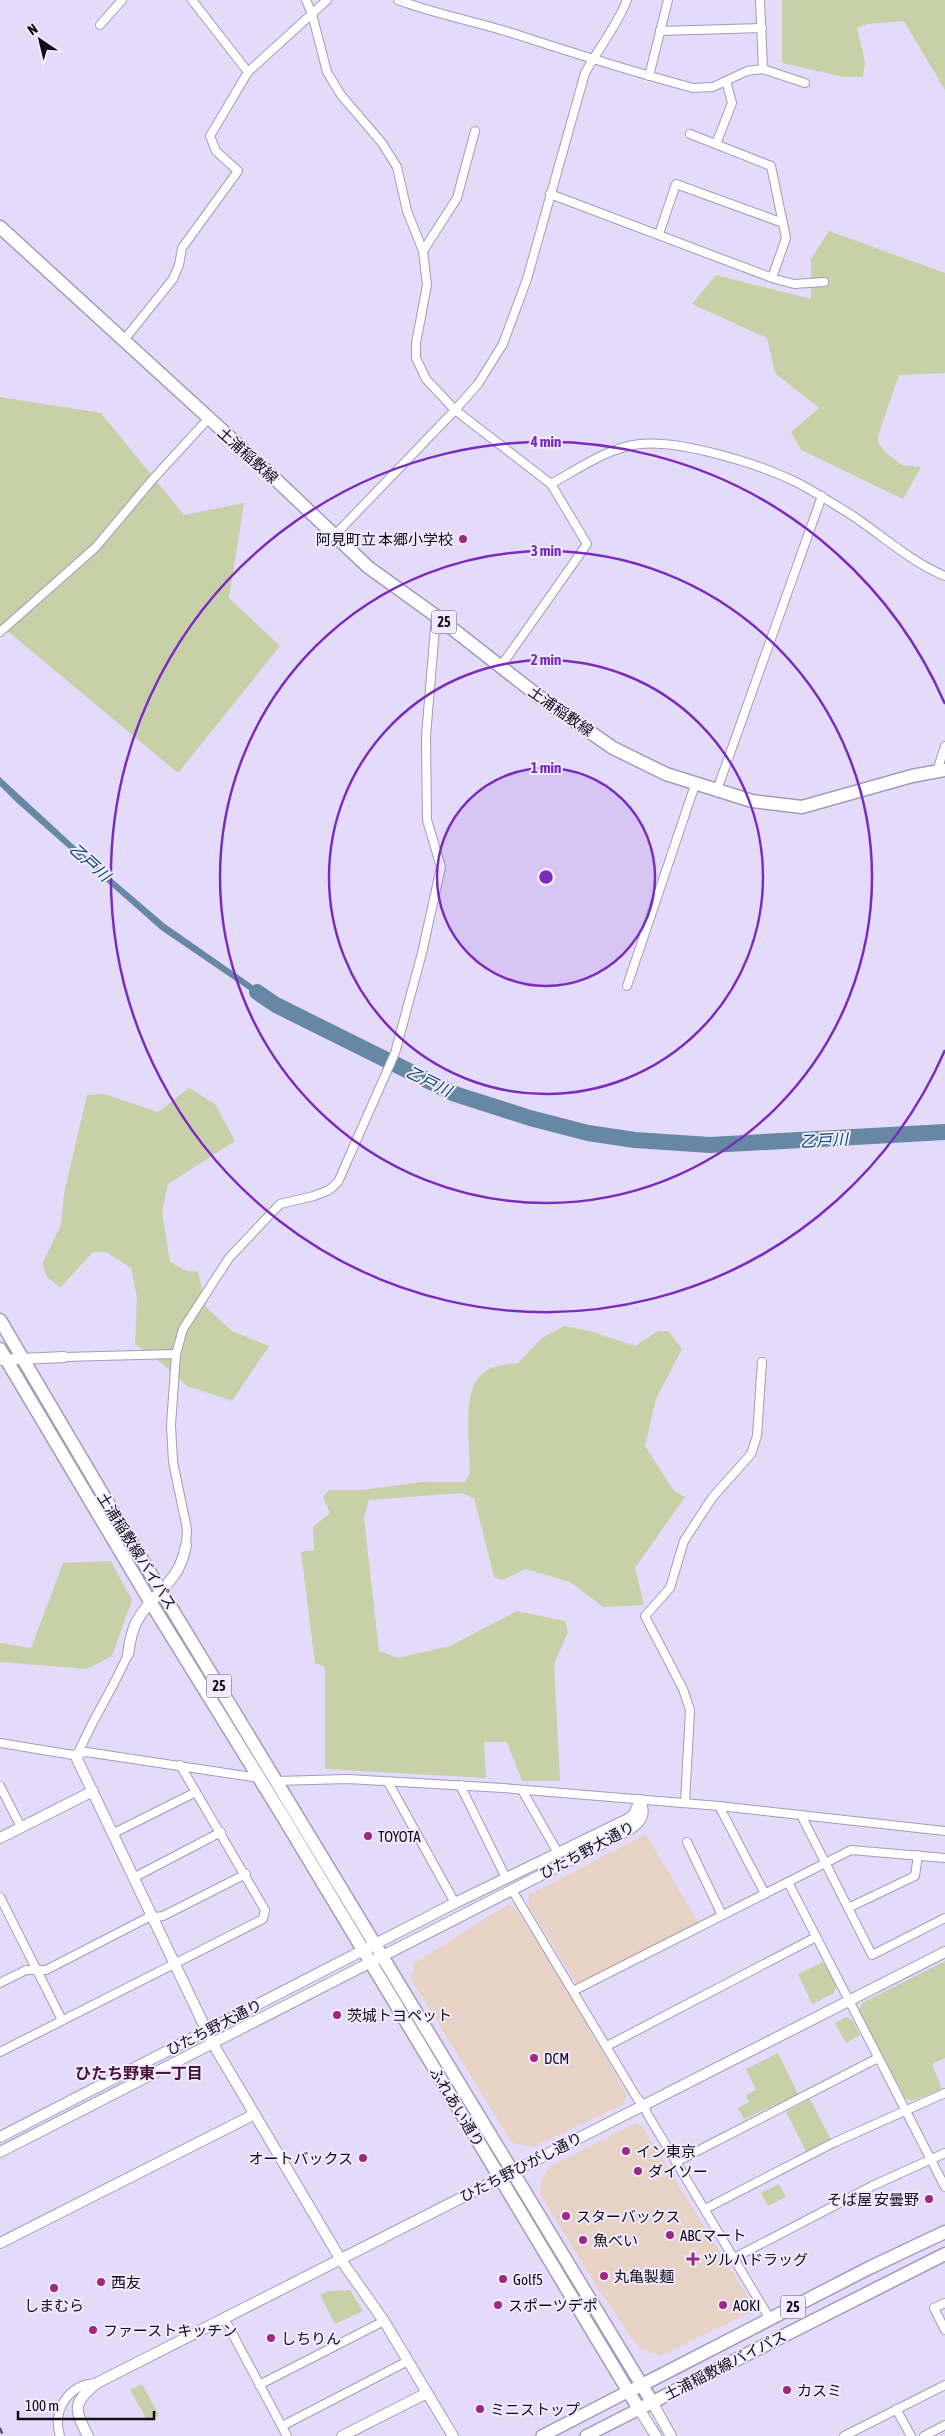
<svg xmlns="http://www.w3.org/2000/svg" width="945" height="2436" viewBox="0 0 945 2436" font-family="'Asap Condensed','Noto Sans JP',sans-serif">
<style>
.commercial{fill:#e8d2c5}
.green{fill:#c8d0a8}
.water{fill:#6688a5}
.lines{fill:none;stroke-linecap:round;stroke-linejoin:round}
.river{stroke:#6688a5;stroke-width:16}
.minor-casing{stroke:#a39bb9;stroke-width:10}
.tertiary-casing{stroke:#a39bb9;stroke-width:12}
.secondary-casing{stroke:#a39bb9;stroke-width:14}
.primary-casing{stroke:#a39bb9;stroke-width:15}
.minor{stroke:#fff;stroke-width:8}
.tertiary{stroke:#fff;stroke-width:10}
.secondary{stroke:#fff;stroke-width:11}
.primary{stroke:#fff;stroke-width:12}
.rail{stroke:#595466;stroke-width:2.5;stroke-dasharray:6 6;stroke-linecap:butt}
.ring{fill:none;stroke:#7b2cbf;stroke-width:2.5}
.poi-dot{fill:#9f2881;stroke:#f0ebfe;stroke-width:2}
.labels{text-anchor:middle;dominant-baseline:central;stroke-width:4;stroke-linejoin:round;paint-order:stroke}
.shield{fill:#f0ebfe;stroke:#53505c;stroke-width:1}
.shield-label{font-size:14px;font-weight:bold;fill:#100d17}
.street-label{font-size:15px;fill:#100d17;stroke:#f0ebfe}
.poi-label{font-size:15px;fill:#100d17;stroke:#f0ebfe;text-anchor:start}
.water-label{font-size:16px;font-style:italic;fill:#08456d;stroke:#f0ebfe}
.neighbourhood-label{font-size:16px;font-weight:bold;fill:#4a113b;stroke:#f0ebfe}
.centre{fill:#7b2cbf;stroke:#f0ebfe;stroke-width:2.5}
.ring-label{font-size:15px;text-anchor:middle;font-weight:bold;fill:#7b2cbf;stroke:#f0ebfe;stroke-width:4;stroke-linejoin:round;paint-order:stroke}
</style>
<rect width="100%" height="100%" fill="#e4dbfb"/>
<g class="commercial">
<polygon points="646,1834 698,1922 577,1985 528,1905 529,1895"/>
<polygon points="509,1904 515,1907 553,1966 627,2094 623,2104 533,2147 512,2143 411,1979 414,1963"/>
<polygon points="636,2123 642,2126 753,2305 751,2312 660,2356 639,2348 601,2293 540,2194 542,2178 550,2167"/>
</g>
<g class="green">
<polygon points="782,0 945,0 945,90 904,21 867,24 857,28 865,62 863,77 843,77 782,63"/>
<polygon points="829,231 945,273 945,373 899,375 878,436 878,442 885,452 902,465 921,467 903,499 801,450 791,432 819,408 775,373 767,338 692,304 716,275 811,299 811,259"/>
<polygon points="0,397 101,413 184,515 244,503 229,598 280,646 178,773 0,625"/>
<polygon points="189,1088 215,1104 235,1141 168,1184 162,1212 170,1262 187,1271 198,1272 206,1307 232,1331 269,1346 232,1401 187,1386 160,1362 135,1344 137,1298 131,1268 106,1252 93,1252 60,1288 47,1277 42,1264 61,1225 64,1193 87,1095 104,1094 158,1112"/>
<path d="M565 1326 590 1331 635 1346 658 1331H668L682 1349 656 1399 645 1446 674 1491 685 1497 635 1568 644 1605 603 1607 570 1582 526 1569 502 1580 494 1577 474 1498 462 1493 369 1500 364 1518 379 1651 398 1658 450 1646 517 1611 565 1621 568 1632 554 1664 560 1781H522L507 1742H484L486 1778 325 1769V1667L315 1663 301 1552 314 1550 313 1527 330 1513 323 1497 329 1490H362L422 1482H465L470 1473C470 1449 462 1395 479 1377 488 1366 505 1364 518 1363L542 1338Z"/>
<polygon points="111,1561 132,1600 112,1656 87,1669 0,1662 0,1643 31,1648 63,1563"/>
<polygon points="945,1961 945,2058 932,2064 942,2089 911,2101 905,2098 859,2010 862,2003"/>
<polygon points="823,1962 836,1986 834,1993 812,2004 798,1974"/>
<polygon points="846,2017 852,2020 860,2035 846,2043 835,2023"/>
<polygon points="778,2053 798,2094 744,2119 738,2108 749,2102 746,2095 755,2090 757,2092 746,2069"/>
<polygon points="810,2099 831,2140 807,2153 786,2112"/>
<polygon points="779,2184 786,2197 768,2206 761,2193"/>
<polygon points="350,2290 363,2311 335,2324 320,2295 328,2291"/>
<polygon points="142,2384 159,2415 148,2421 130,2390"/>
</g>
<polygon class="water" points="0,777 90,860 165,924 277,1002 274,1007 161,930 16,802 0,786"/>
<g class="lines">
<polyline class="river" points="257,992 276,1005 455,1094 530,1118 588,1133 635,1140 710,1145 945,1132"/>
<g class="minor-casing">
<g id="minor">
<polyline points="192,0 248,72"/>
<polyline points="306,0 312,14 327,72 341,95 382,143 397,167 407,211 423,251 427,285 416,343 416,358 426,379 455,410 551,484 587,544 501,666"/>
<path d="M398 0C438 15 479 22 518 35 576 54 634 72 693 88L713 87 747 71 763 69 805 83"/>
<polyline points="760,0 763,69"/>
<polyline points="100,25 122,0"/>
<polyline points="660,31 762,28"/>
<polyline points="649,76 668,0"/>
<polyline points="690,134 771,166 786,238 772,278"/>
<polyline points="716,144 732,103 726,81"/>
<polyline points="550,194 775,279 794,284 824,282"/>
<polyline points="659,234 676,184 783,223"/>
<polyline points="423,251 457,198 475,131"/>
<polyline points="124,340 173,279 179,265 182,248 238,171 216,151 210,136 248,72 327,0"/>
<path d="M551 484C578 469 609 447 640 444 682 440 760 464 798 483 817 493 835 505 853 516 883 536 911 562 945 576"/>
<path d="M335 535 455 410 478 384 503 344 527 279 585 73C598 49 617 26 627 0"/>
<polyline points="0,632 96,547 153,479 208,419"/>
<polyline points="937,771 945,746"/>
<polyline points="717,790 822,496"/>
<polyline points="627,986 696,782"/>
<polyline points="64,1357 176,1354"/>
<polyline points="186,1545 187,1529 173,1462 171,1425 176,1354 183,1329 229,1258 280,1204 314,1196 329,1190 338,1182 395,1053 422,953 441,867 427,820 426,736 436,616"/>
<polyline points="0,1743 73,1755 86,1752 259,1778"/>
<path d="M78 1754C92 1719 114 1688 128 1654"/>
<polyline points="276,1781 348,1779 503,1788 719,1806 945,1831"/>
<polyline points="388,1782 455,1903"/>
<polyline points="460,1785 506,1878"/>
<polyline points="0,1786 21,1827"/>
<polyline points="522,1790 558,1853"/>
<polyline points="685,1803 690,1710 683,1689 645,1616 670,1588 684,1541 699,1518 712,1498 751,1454 757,1436 762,1362"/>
<polyline points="719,1806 765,1894"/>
<polyline points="801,1815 872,1955 945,1918"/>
<polyline points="114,1833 196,1792"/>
<polyline points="687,1842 722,1915"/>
<polyline points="135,1877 221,1832"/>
<polyline points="788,1882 851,1850 945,1858"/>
<polyline points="512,1890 637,2098 644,2106 648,2115 770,2319"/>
<polyline points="0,1897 62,2020"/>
<polyline points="848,1908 915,1876 918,1855"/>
<polyline points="0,1983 26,1970 46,1970 147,1918 163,1916 246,1874"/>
<polyline points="573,1991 788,1882 945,2187"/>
<polyline points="607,2046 816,1937"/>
<polyline points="0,2052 263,1919 265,1910 180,1765"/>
<polyline points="676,2162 878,2058"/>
<polyline points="705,2209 833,2143 945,2093"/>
<polyline points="734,2258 872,2186 945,2153"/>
<polyline points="945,2303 934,2308 945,2330"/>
<polyline points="224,2318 287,2436"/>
<polyline points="259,2385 384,2321"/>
<polyline points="896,2409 911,2436"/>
<polyline points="282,2426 408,2361"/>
<path d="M60 2436C52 2409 69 2384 97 2383"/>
<polyline points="844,2436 945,2385"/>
<polyline points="924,2436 945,2425"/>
</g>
</g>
<g class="tertiary-casing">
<g id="tertiary">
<polyline points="0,1360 64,1357"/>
<path d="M128 1654C130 1643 131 1632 136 1623 152 1591 179 1586 186 1545"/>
<polyline points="78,1754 77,1759 213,2044 341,2260 384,2321 453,2436"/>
<polyline points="0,1838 93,1791"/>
<polyline points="0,2137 455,1903 628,1819 634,1814 640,1800"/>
<path d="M0 2152 627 1831C640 1823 647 1816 640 1800"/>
<polyline points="0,2243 253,2115"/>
<polyline points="652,2402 671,2436"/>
<polyline points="639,2409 656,2436"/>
<path d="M88 2436C74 2409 72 2403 97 2383L945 1952"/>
<polyline points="342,2436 427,2393"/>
</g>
</g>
<g class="secondary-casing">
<g id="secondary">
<polyline points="542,2436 629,2391"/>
<polyline points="586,2436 639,2409"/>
</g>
</g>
<g class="primary-casing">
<g id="primary">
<polyline points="0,227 270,474 368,567 436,616 537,695 613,748 666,774 752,801 802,807 912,776 945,770"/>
<polyline points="0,1320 112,1510 652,2402"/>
<polyline points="0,1349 151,1603 282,1815 639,2409 945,2254"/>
<polyline points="636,2388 869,2268 945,2232"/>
</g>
</g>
<use href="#minor" class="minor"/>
<use href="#tertiary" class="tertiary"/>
<use href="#secondary" class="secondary"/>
<use href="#primary" class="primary"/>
<polyline class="rail" points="0,2428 3,2436"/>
</g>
<circle cx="546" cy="877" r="109" fill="#7b2cbf" fill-opacity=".12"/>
<g class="ring">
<circle cx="546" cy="877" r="109"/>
<circle cx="546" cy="877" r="217"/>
<circle cx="546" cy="877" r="326"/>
<path d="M945 1050A435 435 0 1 1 945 704"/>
</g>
<g class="poi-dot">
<circle cx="463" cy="539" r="5"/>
<circle cx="368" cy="1836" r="5"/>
<circle cx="337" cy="2015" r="5"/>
<circle cx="534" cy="2058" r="5"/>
<circle cx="626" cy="2151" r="5"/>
<circle cx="363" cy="2158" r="5"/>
<circle cx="638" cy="2171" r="5"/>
<circle cx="929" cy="2199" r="5"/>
<circle cx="566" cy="2216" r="5"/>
<circle cx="670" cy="2235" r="5"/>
<circle cx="583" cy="2240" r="5"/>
<path d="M690.5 2251.5h5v5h5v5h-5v5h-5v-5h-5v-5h5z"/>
<circle cx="604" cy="2276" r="5"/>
<circle cx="503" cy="2279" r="5"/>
<circle cx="101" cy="2282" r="5"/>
<circle cx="54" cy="2288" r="5"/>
<circle cx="498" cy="2305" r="5"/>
<circle cx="723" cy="2305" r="5"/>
<circle cx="93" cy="2330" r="5"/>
<circle cx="271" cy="2338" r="5"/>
<circle cx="787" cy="2390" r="5"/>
<circle cx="480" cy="2409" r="5"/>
</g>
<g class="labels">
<g class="shield">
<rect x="431.5" y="610.5" width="25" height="23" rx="4"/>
<rect x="206.5" y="1674.5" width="25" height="23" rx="4"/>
<rect x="780.5" y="2295.5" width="25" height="23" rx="4"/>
</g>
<g class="shield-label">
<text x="444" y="622">25</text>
<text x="219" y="1686">25</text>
<text x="793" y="2307">25</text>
</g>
<g class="street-label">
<text transform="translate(248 455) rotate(42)">土浦稲敷線</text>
<text transform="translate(561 711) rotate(35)">土浦稲敷線</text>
<text transform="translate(137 1551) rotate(58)">土浦稲敷線バイパス</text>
<text transform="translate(587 1850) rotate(-28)">ひたち野大通り</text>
<text transform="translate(214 2027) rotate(-27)">ひたち野大通り</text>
<text transform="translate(457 2107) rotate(59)">ふれあい通り</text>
<text transform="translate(521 2167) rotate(-27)">ひたち野ひがし通り</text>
<text transform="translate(725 2365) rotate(-27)">土浦稲敷線バイパス</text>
</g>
<g class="poi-label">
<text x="453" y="539" text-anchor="end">阿見町立 本郷小学校</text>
<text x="378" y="1836">TOYOTA</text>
<text x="347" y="2015">茨城トヨペット</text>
<text x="544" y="2058">DCM</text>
<text x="636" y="2151">イン東京</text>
<text x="353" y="2158" text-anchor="end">オートバックス</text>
<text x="648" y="2171">ダイソー</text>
<text x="919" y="2199" text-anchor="end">そば屋 安曇野</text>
<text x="576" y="2216">スターバックス</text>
<text x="680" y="2235">ABCマート</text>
<text x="593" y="2240">魚べい</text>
<text x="703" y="2259">ツルハドラッグ</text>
<text x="614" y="2276">丸亀製麺</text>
<text x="513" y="2279">Golf5</text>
<text x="111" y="2282">西友</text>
<text x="54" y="2305" text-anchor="middle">しまむら</text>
<text x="508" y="2305">スポーツデポ</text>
<text x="733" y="2305">AOKI</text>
<text x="103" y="2330">ファーストキッチン</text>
<text x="281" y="2338">しちりん</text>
<text x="797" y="2390">カスミ</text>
<text x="490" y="2409">ミニストップ</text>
</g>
<g class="water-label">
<text transform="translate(90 862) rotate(42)">乙戸川</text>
<text transform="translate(429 1081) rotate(26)">乙戸川</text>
<text transform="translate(824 1140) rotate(-3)">乙戸川</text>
</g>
<g class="neighbourhood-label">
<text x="139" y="2073">ひたち野東一丁目</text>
</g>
</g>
<circle cx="546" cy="877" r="8" class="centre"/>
<g class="ring-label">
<text x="546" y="447">4 min</text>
<text x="546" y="556">3 min</text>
<text x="546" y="665">2 min</text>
<text x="546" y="773">1 min</text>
</g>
<g transform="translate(40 40) rotate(325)" stroke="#f0ebfe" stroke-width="4" paint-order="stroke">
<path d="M0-4L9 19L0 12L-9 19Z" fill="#100d17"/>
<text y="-8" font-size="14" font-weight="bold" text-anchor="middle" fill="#100d17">N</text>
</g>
<path d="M18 2411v8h136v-8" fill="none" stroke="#100d17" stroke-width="2.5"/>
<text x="25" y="2411" font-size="15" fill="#100d17" stroke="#f0ebfe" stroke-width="4" paint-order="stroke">100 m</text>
</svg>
